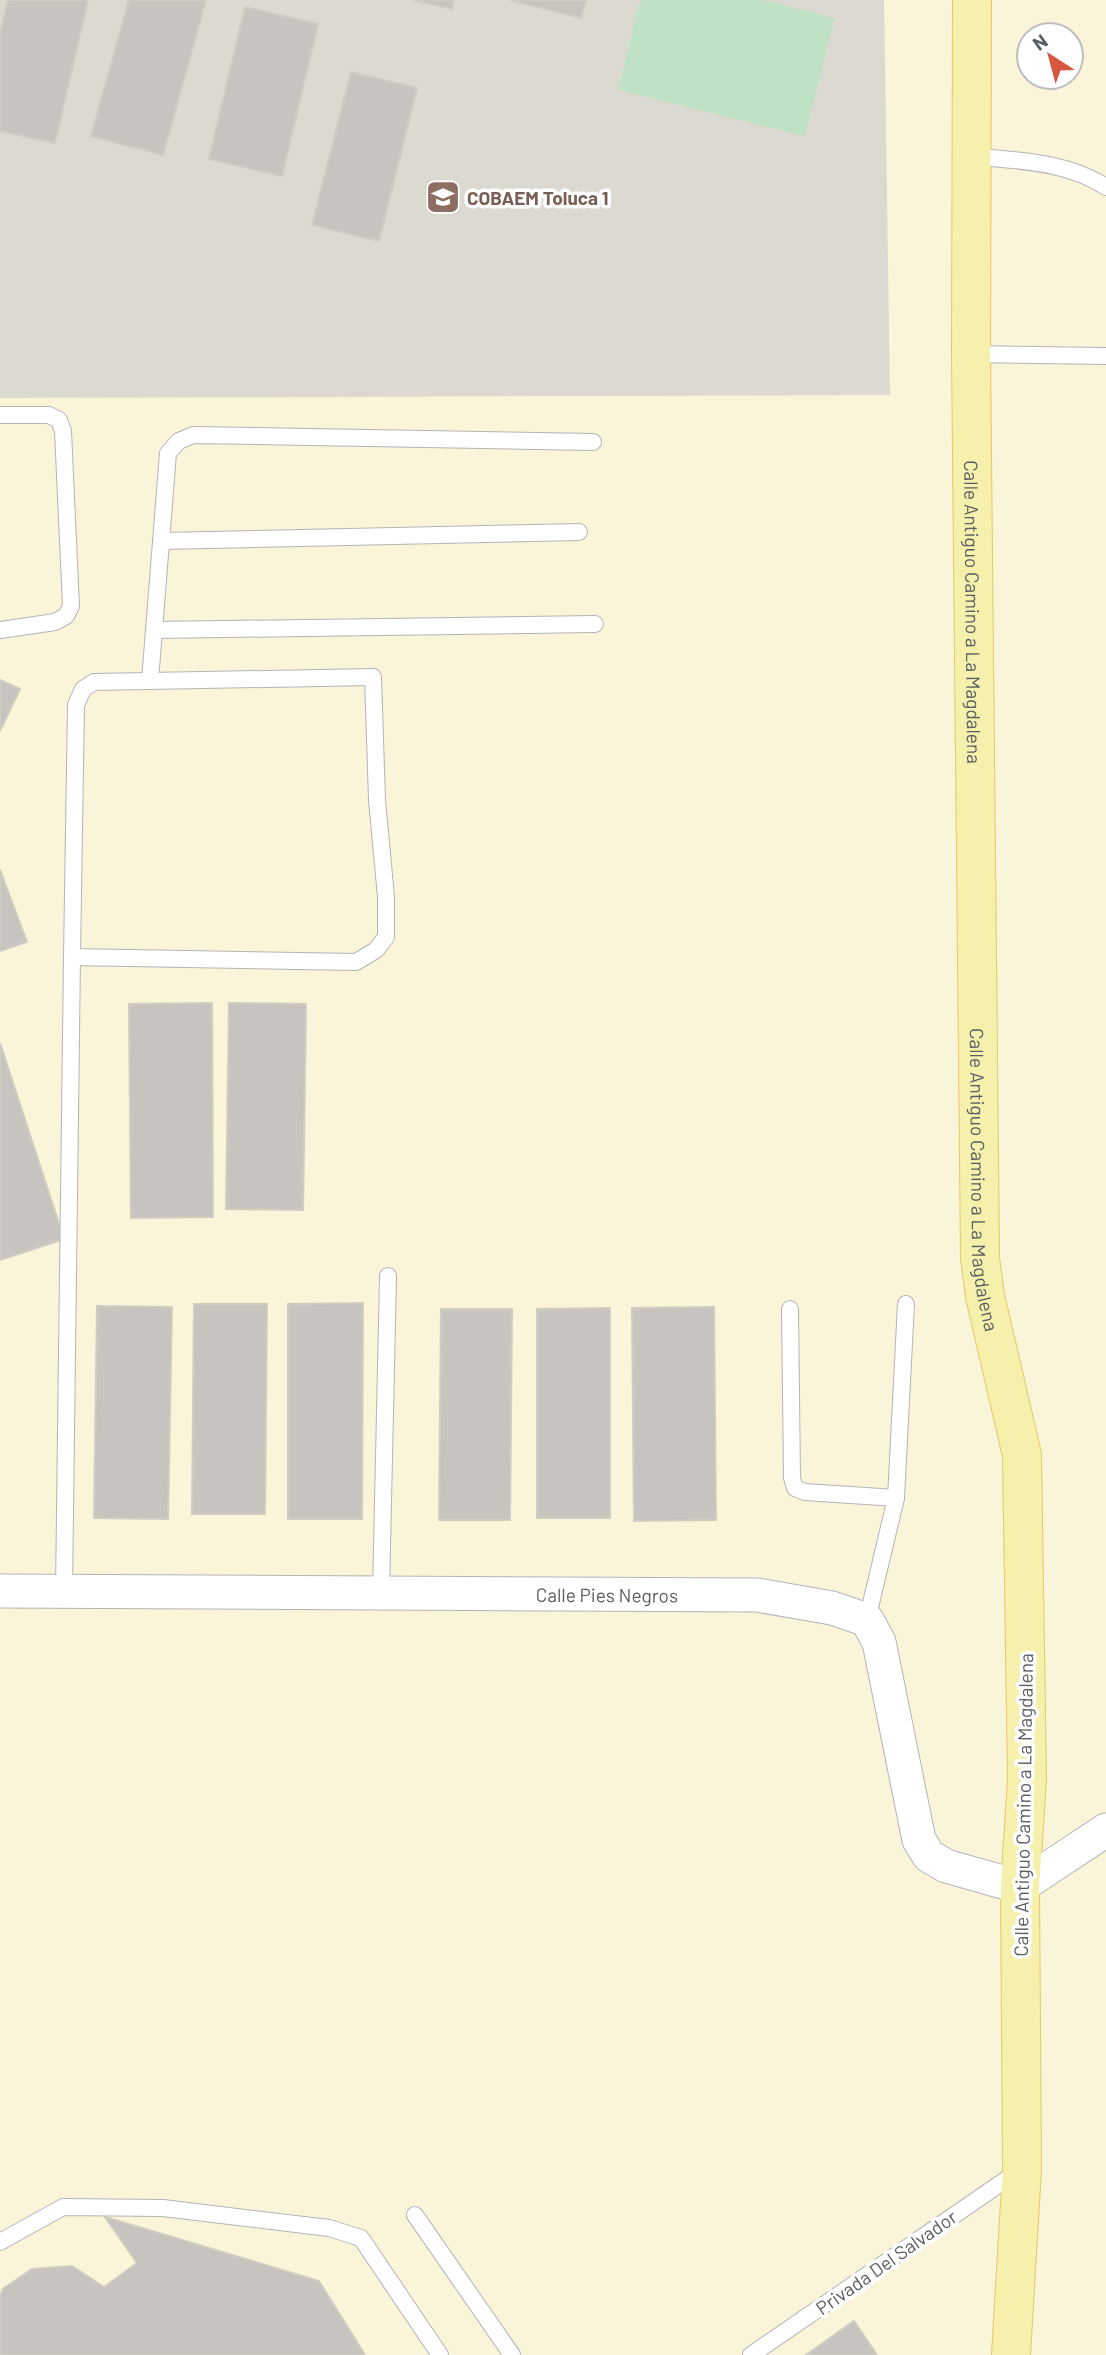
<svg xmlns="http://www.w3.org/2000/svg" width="1106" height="2355" viewBox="0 0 1106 2355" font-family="Barlow,sans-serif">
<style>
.commercial{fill:#faf5d9;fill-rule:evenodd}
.education{fill:#dbd9d0}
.green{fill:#c1e1c4}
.building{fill:#c7c4bf;stroke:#cfccc1;stroke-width:2}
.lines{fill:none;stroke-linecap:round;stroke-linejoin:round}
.service-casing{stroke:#b2b4b8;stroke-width:18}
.minor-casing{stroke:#b2b4b8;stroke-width:35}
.primary-casing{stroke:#e2ca65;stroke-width:40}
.service{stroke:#fff;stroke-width:16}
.minor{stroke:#fff;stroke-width:33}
.primary{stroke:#f6f0ad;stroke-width:38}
.labels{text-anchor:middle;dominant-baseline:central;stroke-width:7;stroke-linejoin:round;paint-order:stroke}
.education-label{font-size:19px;font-weight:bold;fill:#785e54;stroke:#fff;text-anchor:start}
.street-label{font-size:19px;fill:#5a5d61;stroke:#fff}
</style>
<rect width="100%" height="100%" fill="#ebeae2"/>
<path class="commercial" d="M0 0H1106V2355H0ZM1029 35H1071V77H1029Z"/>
<polygon class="education" points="0,0 884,0 890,395 0,398"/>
<polygon class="green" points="640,0 763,0 835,18 805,136 618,90"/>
<g class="building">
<polygon points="8,0 88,0 55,143 0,131 0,34"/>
<polygon points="129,0 206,0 163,155 91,136"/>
<polygon points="413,0 454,0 452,9"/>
<polygon points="510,0 586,0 581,18"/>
<polygon points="245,7 318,24 282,176 209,159"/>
<polygon points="351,72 417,88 379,241 312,225"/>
<polygon points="0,680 20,689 0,731"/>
<polygon points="0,870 27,942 0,951"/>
<polygon points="212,1003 213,1217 131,1218 129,1004"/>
<polygon points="229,1003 306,1004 303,1210 226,1209"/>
<polygon points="0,1043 64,1239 0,1260"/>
<polygon points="363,1303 362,1519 288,1519 288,1304"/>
<polygon points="194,1304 267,1304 265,1514 192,1514"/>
<polygon points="97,1306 172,1307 168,1519 94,1518"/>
<polygon points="714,1307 716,1520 634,1521 632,1308"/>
<polygon points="610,1308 610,1518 537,1518 537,1309"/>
<polygon points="441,1309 512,1309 510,1520 439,1520"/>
<polygon points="105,2217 319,2281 365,2355 0,2355 0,2296 3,2289 32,2269 72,2266 104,2287 137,2263"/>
<polygon points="854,2321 877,2355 806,2355"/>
</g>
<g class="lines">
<g class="service-casing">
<g id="service">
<path d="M972 156C1018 161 1066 161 1106 187"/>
<polyline points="971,354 1106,356"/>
<polyline points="0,415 49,415 59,420 63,431 71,606 66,616 55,622 0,630"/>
<polyline points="161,541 579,532"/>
<polyline points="154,630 595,624"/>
<polyline points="150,681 168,453 179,441 193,435 593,442"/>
<polyline points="790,1309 792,1478 795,1488 805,1492 896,1498 867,1620"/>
<polyline points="896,1498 906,1304"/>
<polyline points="64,1592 72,957 76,705 83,689 94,682 373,677 377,800 386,897 386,937 376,950 356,962 72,957"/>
<polyline points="381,1593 388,1276"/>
<polyline points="415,2215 512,2355"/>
<polyline points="0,2242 63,2207 163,2208 329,2228 361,2238 440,2355"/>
<polyline points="751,2355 1020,2170"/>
</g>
</g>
<g class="minor-casing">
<g id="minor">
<path id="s1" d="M0 1591 757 1595 832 1608 867 1620 879 1642 919 1840 929 1856 946 1866 1020 1887 1106 1830"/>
</g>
</g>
<g class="primary-casing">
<g id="primary">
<path id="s2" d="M972 0 971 354 980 1258 985 1296 1022 1455 1027 1779 1020 1887 1022 2169 1011 2355"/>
</g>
</g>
<use href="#service" class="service"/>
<use href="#minor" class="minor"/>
<use href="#primary" class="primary"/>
</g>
<defs>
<g id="school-square" transform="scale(1.75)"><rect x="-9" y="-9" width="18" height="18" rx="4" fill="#8d6e63" stroke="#fff"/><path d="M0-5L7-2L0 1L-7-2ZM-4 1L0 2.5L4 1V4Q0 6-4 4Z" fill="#fff"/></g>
</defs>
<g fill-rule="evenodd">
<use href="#school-square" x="443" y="197"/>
</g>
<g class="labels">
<g class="education-label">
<text x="467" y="197">COBAEM Toluca 1</text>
</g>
<g class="street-label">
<text stroke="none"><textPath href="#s2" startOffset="612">Calle Antiguo Camino a La Magdalena</textPath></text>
<text stroke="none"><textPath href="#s2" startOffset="1180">Calle Antiguo Camino a La Magdalena</textPath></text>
<text stroke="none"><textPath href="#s1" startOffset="607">Calle Pies Negros</textPath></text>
<text transform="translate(1023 1805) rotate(-89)">Calle Antiguo Camino a La Magdalena</text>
<text transform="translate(886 2262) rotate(-35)">Privada Del Salvador</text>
</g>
</g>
<g transform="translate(1050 56) rotate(324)"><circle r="33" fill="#ffffff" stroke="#bdbec0" stroke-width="2"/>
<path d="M0-5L12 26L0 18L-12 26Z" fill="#d6573e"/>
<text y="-10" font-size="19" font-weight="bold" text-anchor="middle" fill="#5a5d61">N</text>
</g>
</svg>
